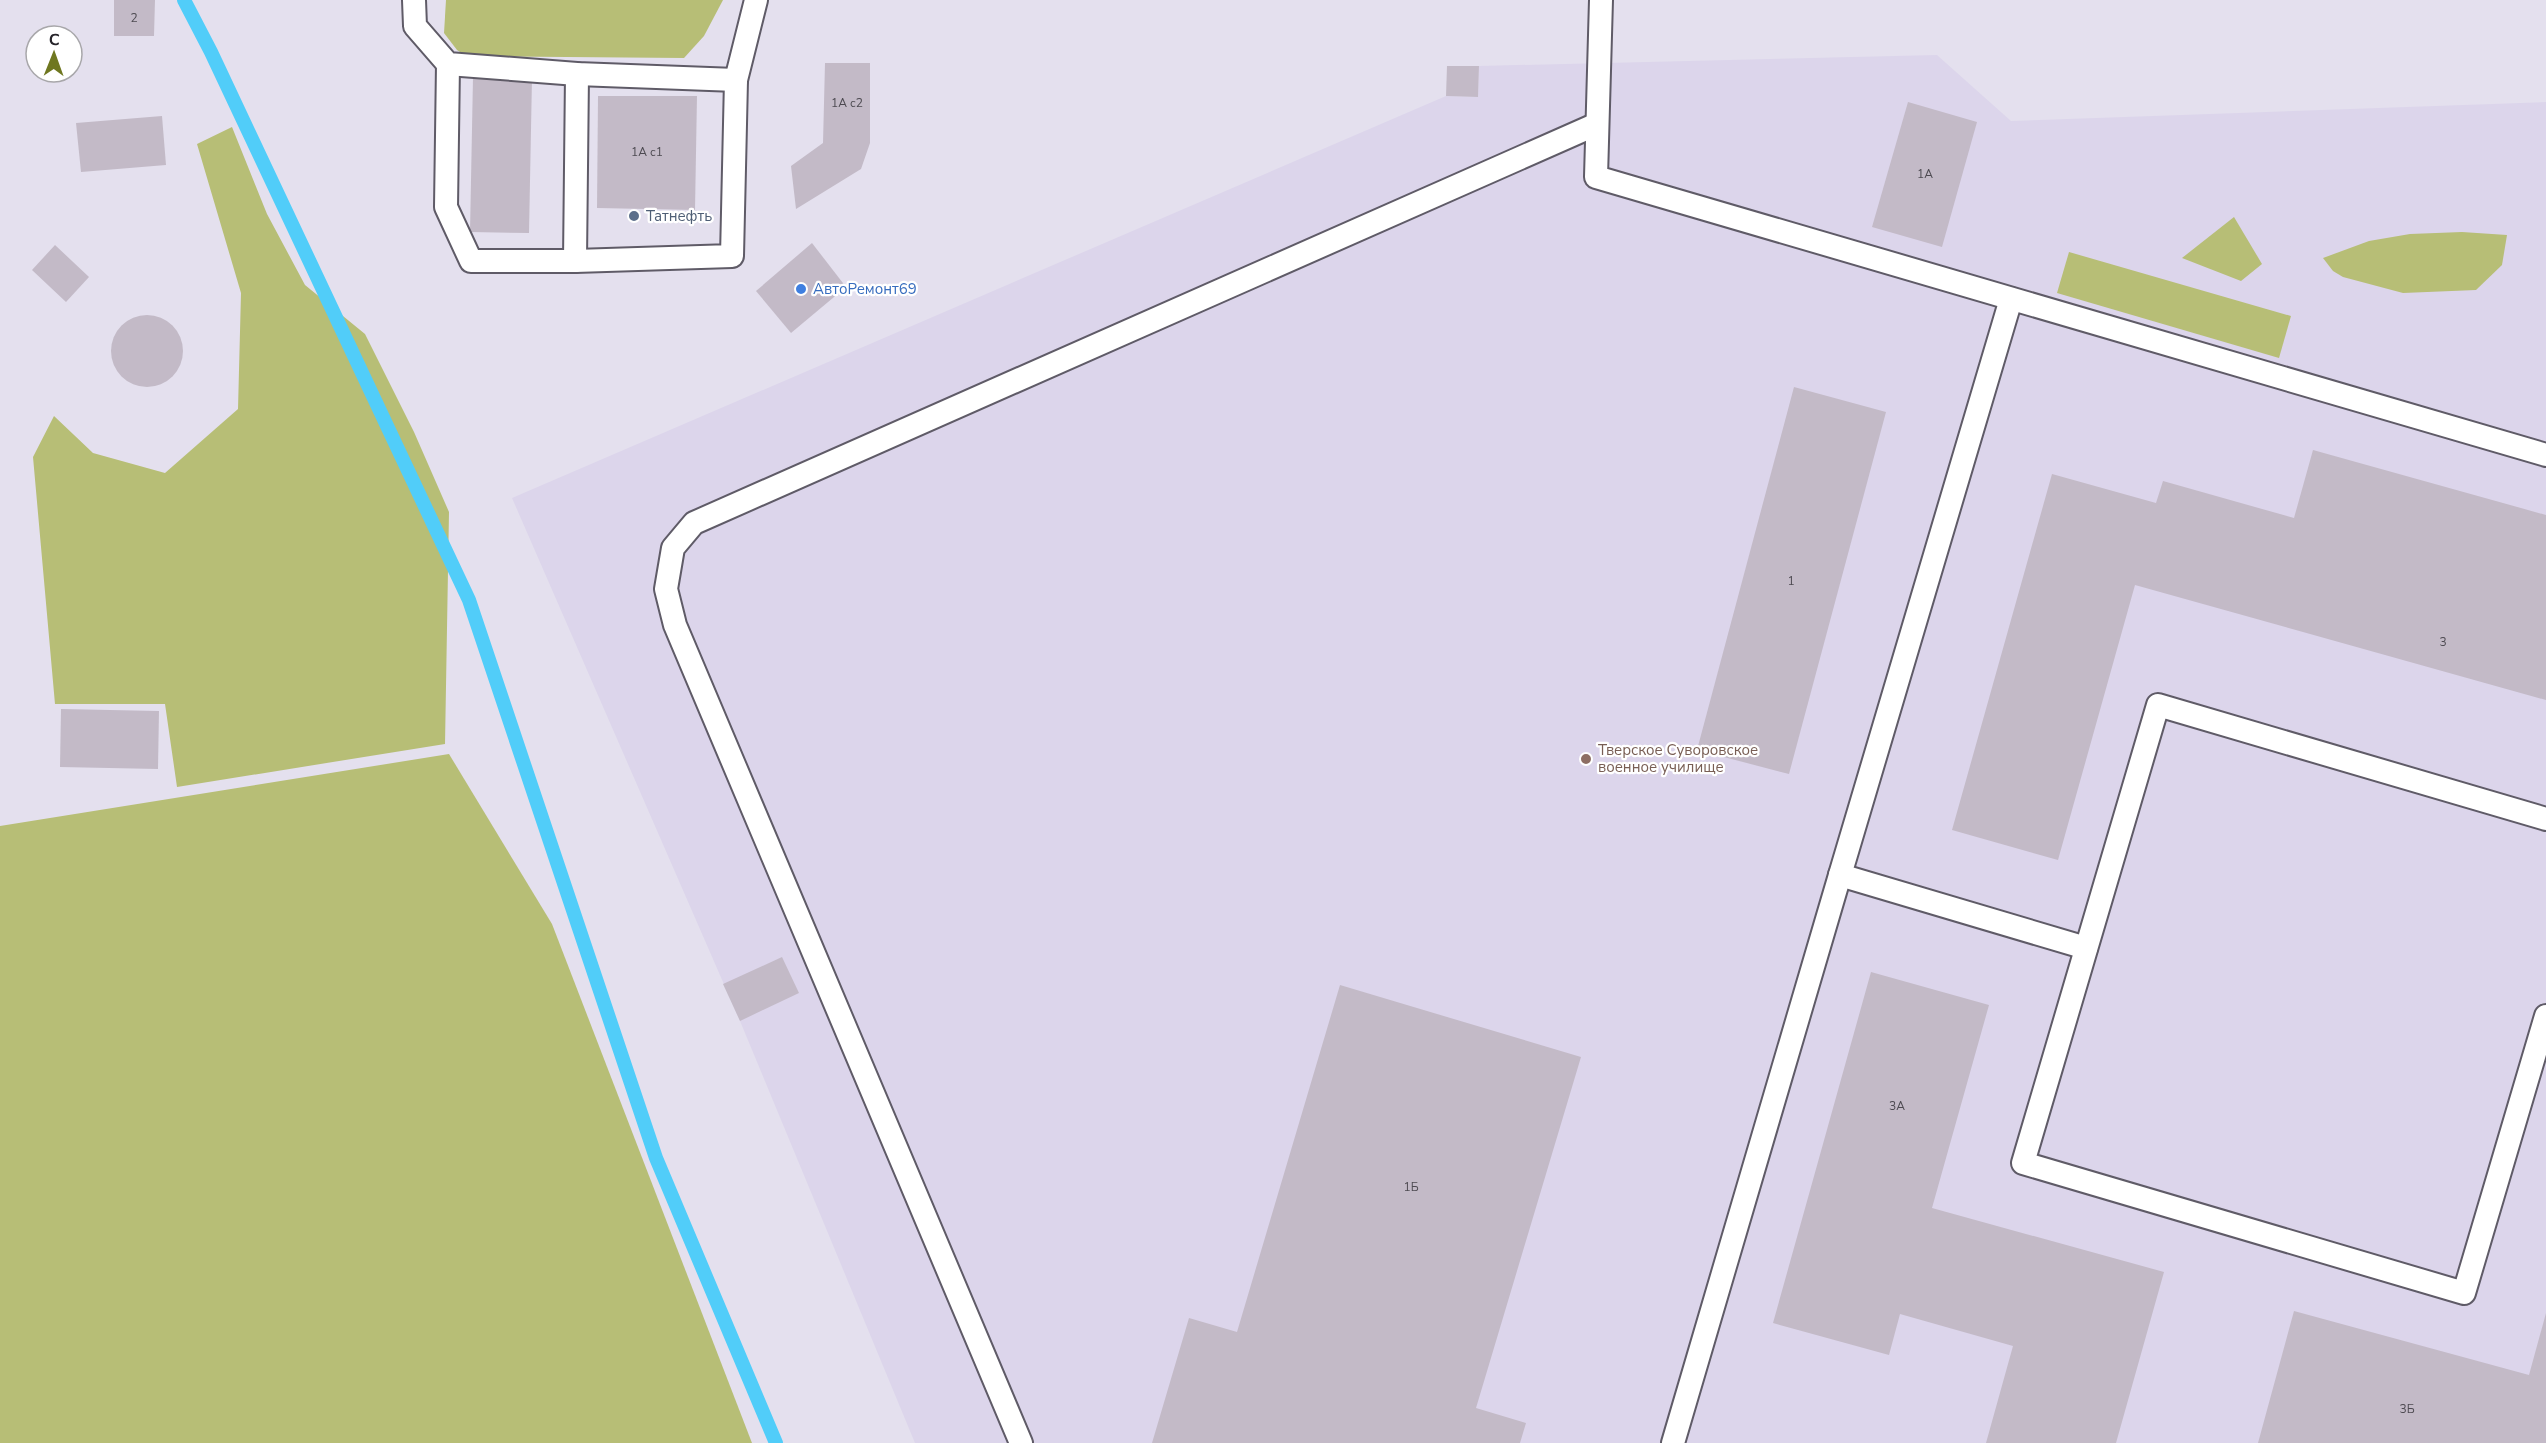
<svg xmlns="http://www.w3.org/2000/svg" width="2546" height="1443" viewBox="0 0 2546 1443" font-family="'Nunito Sans',sans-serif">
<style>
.built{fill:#dcd5eb}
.green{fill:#b7be76}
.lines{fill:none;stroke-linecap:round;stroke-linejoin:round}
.stream{stroke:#51cdf9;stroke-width:14}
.building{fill:#c3bac7}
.service-casing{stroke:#5f5b67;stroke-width:26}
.service{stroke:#fff;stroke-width:22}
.service-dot{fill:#5c6f8a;stroke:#fff;stroke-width:2}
.shop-dot{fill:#3f7fe0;stroke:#fff;stroke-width:2}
.education-dot{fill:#8d6e63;stroke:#fff;stroke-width:2}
.labels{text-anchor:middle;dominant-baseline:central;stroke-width:4.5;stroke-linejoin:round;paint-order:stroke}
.number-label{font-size:12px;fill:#4d4a51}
.service-label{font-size:15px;fill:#4e5e75;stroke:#fff;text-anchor:start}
.shop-label{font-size:15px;fill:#366cbe;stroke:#fff;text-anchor:start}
.education-label{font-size:15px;fill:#785e54;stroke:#fff;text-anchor:start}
</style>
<rect width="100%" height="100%" fill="#e4e0ee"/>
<polygon class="built" points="1937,55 2011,121 2546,102 2546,1443 915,1443 740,1021 512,498 1446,96 1478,97 1479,66"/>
<g class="green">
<polygon points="446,0 723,0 704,36 684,58 466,56 457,50 444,33"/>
<polygon points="232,127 267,214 305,285 365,334 414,432 449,512 445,744 177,787 165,704 55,704 33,457 54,416 93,453 165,473 238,409 241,293 197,144"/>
<polygon points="2234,217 2262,264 2241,281 2182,258"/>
<polygon points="2462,232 2507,235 2502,265 2476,290 2403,293 2343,277 2333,271 2323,258 2369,241 2410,234"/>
<polygon points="2069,252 2291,316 2279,358 2057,293"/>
<polygon points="449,754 552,924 752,1443 0,1443 0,826"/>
</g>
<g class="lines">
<polyline class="stream" points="184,0 211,52 469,600 656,1158 776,1443"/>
</g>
<g class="building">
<polygon points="114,0 155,0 154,36 114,36"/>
<polygon points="825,63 870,63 870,143 861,169 796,209 791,166 823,143"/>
<polygon points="1447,66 1479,66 1478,97 1446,96"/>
<polygon points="473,77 532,78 529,233 470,232"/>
<polygon points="598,96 697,96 695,210 597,208"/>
<polygon points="1908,102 1977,122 1942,247 1872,227"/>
<polygon points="162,116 166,165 81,172 76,123"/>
<polygon points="812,243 846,287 791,333 756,291"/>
<polygon points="55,245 89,277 66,302 32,270"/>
<circle cx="147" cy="351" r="36"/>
<polygon points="1794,387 1886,412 1789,774 1697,750"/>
<polygon points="2313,450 2546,515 2546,700 2135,585 2058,860 1952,830 2052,474 2156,503 2163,481 2294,518"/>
<polygon points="61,709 159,711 158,769 60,767"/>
<polygon points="782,957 799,993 740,1021 723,984"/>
<polygon points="1871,972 1989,1005 1932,1208 2164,1272 2116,1443 1986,1443 2013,1346 1900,1314 1889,1355 1773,1323"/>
<polygon points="1340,985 1581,1057 1476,1408 1526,1423 1520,1443 1152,1443 1189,1318 1237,1332"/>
<polygon points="2294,1311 2529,1375 2546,1313 2546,1443 2258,1443"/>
</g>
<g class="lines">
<g class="service-casing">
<g id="service">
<polyline points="414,0 415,26 448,64 577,74 736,80"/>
<polyline points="1601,0 1596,177 2546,455"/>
<polyline points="448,64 446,207 471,261 575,261 577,74"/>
<polyline points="575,261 732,256 736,80 756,0"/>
<polyline points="2011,299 1840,875 2086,948"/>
<polyline points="2546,819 2158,705 2023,1163 2464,1293 2546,1016"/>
<polyline points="1021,1443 675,625 666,589 673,548 694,523 1597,124"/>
<polyline points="1673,1443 1840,875"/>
</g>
</g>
<use href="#service" class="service"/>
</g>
<circle class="service-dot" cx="634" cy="216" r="6"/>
<circle class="shop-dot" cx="801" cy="289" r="6"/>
<circle class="education-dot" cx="1586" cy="759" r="6"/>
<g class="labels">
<g class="number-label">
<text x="134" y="18">2</text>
<text x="847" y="103">1А с2</text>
<text x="647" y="152">1А с1</text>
<text x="1925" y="174">1А</text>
<text x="1791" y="581">1</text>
<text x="2443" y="642">3</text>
<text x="1897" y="1106">3А</text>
<text x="1411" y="1187">1Б</text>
<text x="2407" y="1409">3Б</text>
</g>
<g class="service-label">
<text x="646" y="216">Татнефть</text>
</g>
<g class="shop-label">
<text x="813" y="289">АвтоРемонт69</text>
</g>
<g class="education-label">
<text x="1598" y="750">Тверское Суворовское<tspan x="1598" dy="17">военное училище</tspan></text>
</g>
</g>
<g transform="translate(54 54) rotate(1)"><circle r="28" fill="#ffffff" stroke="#a8a7aa" stroke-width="1.5"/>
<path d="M0-4.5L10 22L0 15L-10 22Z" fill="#6f7720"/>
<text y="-9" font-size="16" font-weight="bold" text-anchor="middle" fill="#26242a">С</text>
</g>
</svg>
